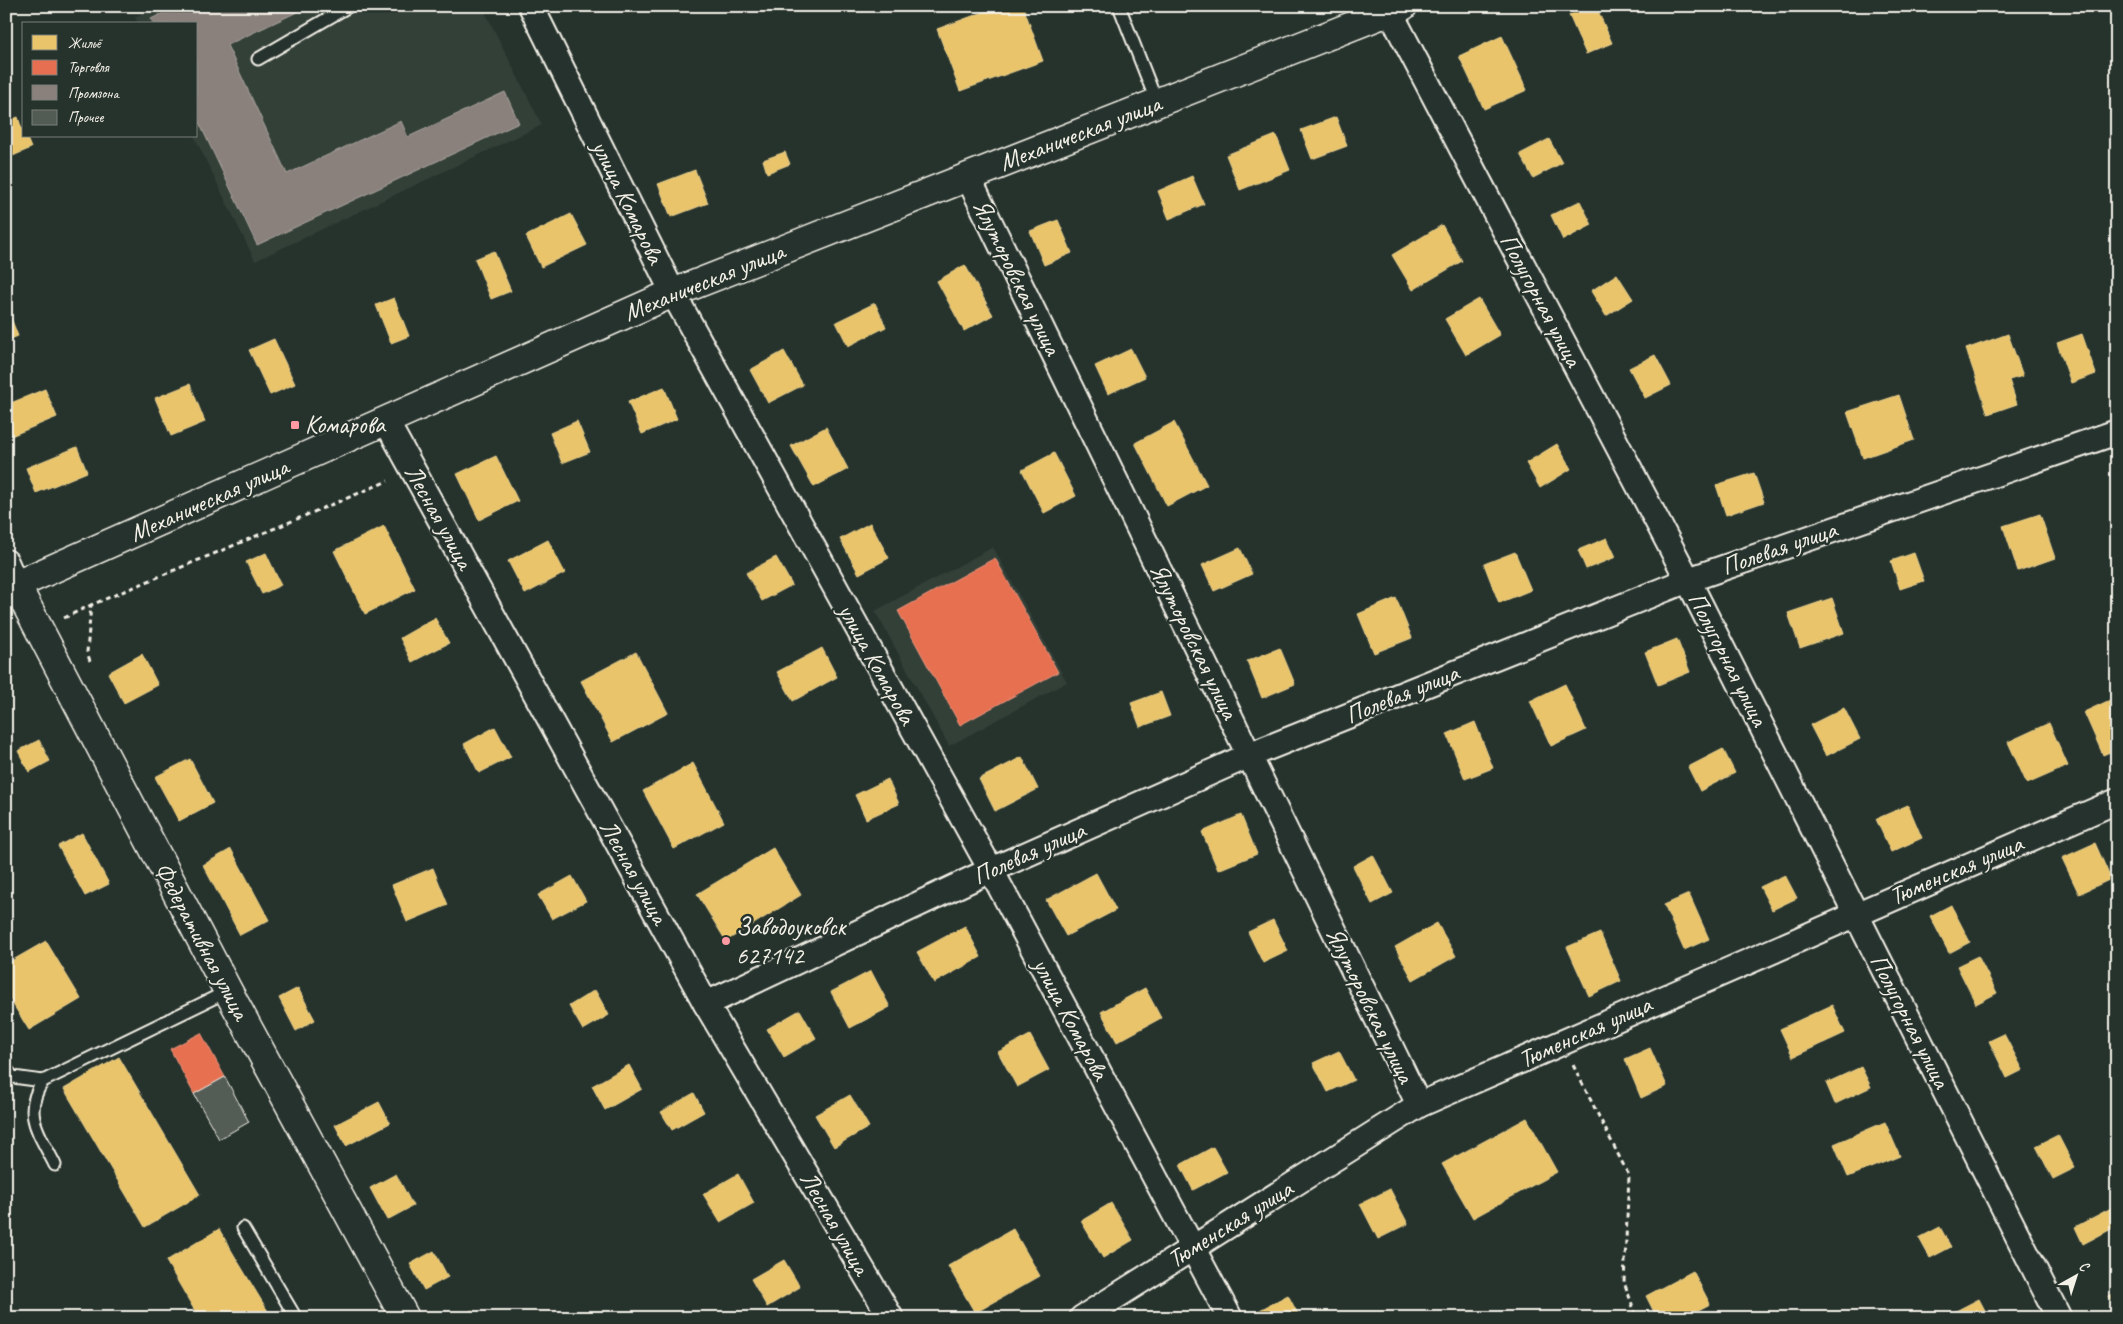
<svg xmlns="http://www.w3.org/2000/svg" width="2123" height="1324" viewBox="0 0 2123 1324" font-family="Caveat,sans-serif">
<style>
.built{fill:#333f39}
.homes{fill:#e9c46a;stroke:#ecd290}
.shops{fill:#e76f51;stroke:#eb967e}
.industry{fill:#8a817c;stroke:#aaa39c}
.building{fill:#525c55;stroke:#f4f1e8}
.lines{fill:none;stroke-linecap:round;stroke-linejoin:round}
.service-casing{stroke:#f4f1e8;stroke-width:15}
.minor-casing{stroke:#f4f1e8;stroke-width:28}
.tertiary-casing{stroke:#f4f1e8;stroke-width:31}
.path{stroke:#f4f1e8;stroke-width:3;stroke-dasharray:5 4;stroke-linecap:butt}
.service{stroke:#26332d;stroke-width:11}
.minor{stroke:#26332d;stroke-width:24}
.tertiary{stroke:#26332d;stroke-width:28}
.poi-dot{fill:#ff9aa2;stroke:#26332d;stroke-width:2}
.labels{text-anchor:middle;dominant-baseline:central;stroke-width:5;stroke-linejoin:round;paint-order:stroke}
.street-label{font-size:25px;fill:#f4f1e8;stroke:#26332d}
.poi-label{font-size:25px;fill:#f4f1e8;stroke:#26332d;text-anchor:start}
</style>
<rect width="100%" height="100%" fill="#26332d"/>
<filter id="ink" filterUnits="userSpaceOnUse"><feTurbulence type="fractalNoise" baseFrequency=".02" numOctaves="2"/><feDisplacementMap in="SourceGraphic" scale="10" xChannelSelector="R" yChannelSelector="G"/><feConvolveMatrix kernelMatrix="1 2 1 2 8 2 1 2 1" color-interpolation-filters="sRGB"/></filter>
<g filter="url(#ink)">
<g class="built">
<polygon points="156,6 482,6 542,125 255,261 194,136 196,136 196,24 138,24 135,17"/>
<polygon points="993,547 1067,682 949,746 875,611"/>
</g>
<g class="homes">
<polygon points="1000,6 1023,6 1043,61 960,91 937,29"/>
<polygon points="1589,6 1596,6 1612,43 1586,54 1569,15"/>
<polygon points="1502,36 1527,90 1484,109 1459,56"/>
<polygon points="18,117 24,136 26,136 31,148 6,159 6,122"/>
<polygon points="1336,117 1347,146 1312,159 1301,130"/>
<polygon points="1276,135 1290,170 1240,190 1226,155"/>
<polygon points="1549,139 1562,163 1533,178 1520,154"/>
<polygon points="785,152 790,164 767,173 763,160"/>
<polygon points="695,170 708,203 671,217 658,184"/>
<polygon points="1192,176 1204,204 1169,219 1158,191"/>
<polygon points="1580,201 1592,225 1563,240 1551,215"/>
<polygon points="571,214 587,245 541,267 526,236"/>
<polygon points="1058,220 1072,253 1044,265 1030,231"/>
<polygon points="1442,225 1462,261 1413,290 1392,255"/>
<polygon points="494,251 511,291 491,299 475,259"/>
<polygon points="965,265 993,315 964,331 937,281"/>
<polygon points="1617,274 1633,299 1606,316 1591,291"/>
<polygon points="394,298 409,336 391,343 376,305"/>
<polygon points="1479,299 1500,335 1466,355 1445,319"/>
<polygon points="875,303 886,327 848,346 836,322"/>
<polygon points="7,308 18,336 6,341 6,309"/>
<polygon points="2008,334 2023,376 2009,380 2017,404 1988,414 1966,349"/>
<polygon points="2082,334 2096,374 2071,383 2057,343"/>
<polygon points="274,339 295,384 270,395 249,350"/>
<polygon points="1131,349 1145,377 1108,394 1095,366"/>
<polygon points="784,351 803,385 768,403 750,370"/>
<polygon points="1655,355 1671,385 1645,398 1629,368"/>
<polygon points="190,384 205,422 171,436 155,398"/>
<polygon points="664,387 677,419 642,434 628,402"/>
<polygon points="45,389 57,417 11,436 6,425 6,405"/>
<polygon points="1899,395 1914,440 1863,458 1847,412"/>
<polygon points="577,421 590,452 562,463 550,433"/>
<polygon points="1174,422 1207,485 1167,506 1135,443"/>
<polygon points="826,427 848,469 814,487 791,446"/>
<polygon points="1557,444 1571,469 1540,488 1526,463"/>
<polygon points="77,447 87,472 36,493 26,468"/>
<polygon points="1054,453 1076,496 1044,513 1022,470"/>
<polygon points="496,456 518,501 479,520 457,474"/>
<polygon points="1754,473 1764,502 1726,515 1716,485"/>
<polygon points="2040,514 2055,558 2018,571 2003,526"/>
<polygon points="870,523 889,558 859,574 840,539"/>
<polygon points="384,526 415,589 365,614 334,551"/>
<polygon points="1607,538 1616,557 1586,569 1578,550"/>
<polygon points="548,540 565,573 525,594 508,561"/>
<polygon points="1240,548 1252,574 1214,591 1202,565"/>
<polygon points="1515,552 1531,590 1499,603 1484,564"/>
<polygon points="266,553 281,585 262,594 246,562"/>
<polygon points="1914,553 1924,581 1900,589 1891,561"/>
<polygon points="776,557 792,585 762,601 746,573"/>
<polygon points="1396,598 1412,638 1374,653 1358,614"/>
<polygon points="1832,598 1844,633 1800,648 1788,613"/>
<polygon points="435,618 449,643 412,662 400,638"/>
<polygon points="1677,639 1690,672 1658,685 1645,652"/>
<polygon points="822,648 837,677 793,701 777,672"/>
<polygon points="1280,648 1295,684 1262,698 1247,661"/>
<polygon points="636,652 668,713 613,742 581,681"/>
<polygon points="142,654 158,685 124,703 108,673"/>
<polygon points="1565,684 1586,730 1551,746 1530,701"/>
<polygon points="1161,692 1170,716 1140,727 1131,703"/>
<polygon points="2110,700 2117,716 2117,749 2103,755 2084,712"/>
<polygon points="1844,708 1860,739 1826,756 1810,725"/>
<polygon points="1475,722 1493,768 1465,779 1447,734"/>
<polygon points="2049,723 2068,766 2027,784 2008,742"/>
<polygon points="495,727 511,757 479,773 464,744"/>
<polygon points="39,740 50,761 29,772 18,751"/>
<polygon points="1723,749 1735,773 1700,791 1688,767"/>
<polygon points="1022,757 1038,789 995,811 979,779"/>
<polygon points="190,759 213,803 179,821 155,777"/>
<polygon points="693,763 724,822 674,849 643,791"/>
<polygon points="888,779 899,804 866,819 855,795"/>
<polygon points="1908,805 1922,838 1891,852 1876,819"/>
<polygon points="1241,815 1257,854 1218,870 1202,832"/>
<polygon points="82,833 109,884 85,896 58,846"/>
<polygon points="2095,843 2111,879 2079,894 2062,858"/>
<polygon points="773,848 801,895 726,941 697,894"/>
<polygon points="231,849 269,920 240,935 203,865"/>
<polygon points="1373,855 1393,893 1372,904 1353,866"/>
<polygon points="433,868 448,905 407,922 392,885"/>
<polygon points="1096,873 1116,910 1066,936 1046,900"/>
<polygon points="1785,875 1797,898 1772,910 1760,887"/>
<polygon points="572,876 586,901 552,919 538,895"/>
<polygon points="1689,894 1709,939 1684,950 1664,905"/>
<polygon points="1951,905 1970,942 1949,953 1930,916"/>
<polygon points="1273,920 1288,951 1263,963 1248,932"/>
<polygon points="1437,923 1456,956 1413,980 1395,947"/>
<polygon points="965,926 981,957 934,983 917,952"/>
<polygon points="1600,933 1621,981 1589,996 1567,947"/>
<polygon points="46,941 81,999 29,1030 6,993 6,964"/>
<polygon points="1978,956 1997,993 1976,1004 1957,966"/>
<polygon points="871,971 890,1007 850,1028 831,992"/>
<polygon points="298,988 315,1020 296,1031 279,998"/>
<polygon points="1145,988 1161,1018 1117,1042 1101,1012"/>
<polygon points="595,990 609,1015 583,1030 569,1006"/>
<polygon points="1832,1005 1845,1033 1793,1057 1780,1029"/>
<polygon points="800,1010 816,1038 784,1057 767,1029"/>
<polygon points="2004,1034 2023,1070 2007,1078 1989,1041"/>
<polygon points="1030,1035 1049,1070 1017,1087 998,1052"/>
<polygon points="1650,1048 1667,1086 1641,1098 1625,1059"/>
<polygon points="1339,1051 1354,1080 1328,1092 1313,1063"/>
<polygon points="119,1057 200,1195 145,1227 64,1089"/>
<polygon points="629,1065 642,1089 605,1110 592,1086"/>
<polygon points="1861,1067 1871,1087 1835,1104 1826,1083"/>
<polygon points="694,1093 704,1112 672,1130 661,1112"/>
<polygon points="850,1095 869,1127 834,1147 815,1115"/>
<polygon points="379,1102 390,1123 346,1146 335,1125"/>
<polygon points="1527,1118 1557,1172 1473,1218 1442,1164"/>
<polygon points="1885,1122 1900,1156 1848,1177 1834,1144"/>
<polygon points="2058,1135 2075,1168 2053,1179 2036,1146"/>
<polygon points="1213,1147 1227,1172 1193,1190 1180,1165"/>
<polygon points="396,1174 413,1206 387,1220 370,1188"/>
<polygon points="738,1174 754,1203 720,1222 703,1194"/>
<polygon points="1390,1189 1408,1224 1378,1239 1360,1204"/>
<polygon points="1111,1203 1133,1240 1103,1258 1081,1221"/>
<polygon points="2115,1206 2117,1226 2083,1244 2075,1227"/>
<polygon points="1940,1227 1951,1247 1930,1258 1919,1238"/>
<polygon points="219,1229 237,1260 272,1318 199,1318 166,1261"/>
<polygon points="1013,1229 1040,1276 975,1313 948,1266"/>
<polygon points="434,1251 448,1277 424,1290 410,1264"/>
<polygon points="784,1260 800,1287 767,1307 751,1279"/>
<polygon points="1693,1271 1710,1304 1683,1318 1657,1318 1646,1296"/>
<polygon points="2117,1293 2117,1309 2109,1297"/>
<polygon points="1288,1295 1300,1318 1261,1318 1258,1311"/>
<polygon points="1979,1299 1989,1318 1957,1318 1954,1312"/>
<polygon points="472,1310 476,1318 458,1318"/>
<polygon points="1177,1311 1181,1318 1165,1318"/>
</g>
<g class="shops">
<polygon points="995,558 1058,672 960,725 898,611"/>
<polygon points="201,1033 225,1077 194,1094 170,1049"/>
</g>
<polygon class="industry" points="177,6 310,6 227,45 287,174 401,121 408,137 505,92 519,123 257,245 196,116 196,24 153,24 151,19"/>
<polygon class="building" points="225,1077 249,1122 219,1139 194,1094"/>
<g class="lines">
<g class="service-casing">
<g id="service">
<polyline points="1119,6 1157,103"/>
<polyline points="258,59 349,6"/>
<polyline points="6,1069 13,1077 43,1081"/>
<path d="M55 1165C40 1134 21 1114 43 1081L228 991"/>
<polyline points="243,1228 296,1318"/>
</g>
</g>
<g class="minor-casing">
<g id="minor">
<polyline points="531,6 673,293 991,870 1230,1318"/>
<polyline points="1387,6 1688,580 2059,1318"/>
<polyline points="968,177 1419,1105"/>
<polyline points="386,421 706,1004 891,1318"/>
<polyline points="6,562 16,585"/>
<polyline points="706,1004 991,870 1250,755 1688,580 2117,432"/>
<polyline points="1082,1318 1419,1105 2117,801"/>
</g>
</g>
<g class="tertiary-casing">
<polyline id="tertiary" points="405,1318 228,991 16,585 673,293 1403,6"/>
</g>
<g class="path">
<polyline points="64,618 91,605"/>
<polyline points="90,661 87,652 91,605 388,481"/>
<polyline points="1573,1065 1629,1176 1624,1282 1637,1318"/>
</g>
<use href="#service" class="service"/>
<use href="#minor" class="minor"/>
<use href="#tertiary" class="tertiary"/>
</g>
</g>
<g class="poi-dot">
<rect x="290" y="420" width="10" height="10" rx="2.5"/>
<circle cx="726" cy="941" r="5"/>
</g>
<g class="labels">
<g class="street-label">
<text transform="translate(1080 133) rotate(-21)">Механическая улица</text>
<text transform="translate(628 202) rotate(64)">улица Комарова</text>
<text transform="translate(1017 277) rotate(64)">Ялуторовская улица</text>
<text transform="translate(704 282) rotate(-22)">Механическая улица</text>
<text transform="translate(1541 300) rotate(62)">Полугорная улица</text>
<text transform="translate(209 500) rotate(-24)">Механическая улица</text>
<text transform="translate(439 517) rotate(61)">Лесная улица</text>
<text transform="translate(1779 548) rotate(-19)">Полевая улица</text>
<text transform="translate(1194 641) rotate(64)">Ялуторовская улица</text>
<text transform="translate(1728 659) rotate(63)">Полугорная улица</text>
<text transform="translate(877 664) rotate(61)">улица Комарова</text>
<text transform="translate(1402 694) rotate(-22)">Полевая улица</text>
<text transform="translate(1029 853) rotate(-24)">Полевая улица</text>
<text transform="translate(1956 870) rotate(-23)">Тюменская улица</text>
<text transform="translate(634 872) rotate(61)">Лесная улица</text>
<text transform="translate(202 941) rotate(62)">Федеративная улица</text>
<text transform="translate(1370 1005) rotate(64)">Ялуторовская улица</text>
<text transform="translate(1071 1019) rotate(62)">улица Комарова</text>
<text transform="translate(1910 1021) rotate(63)">Полугорная улица</text>
<text transform="translate(1585 1032) rotate(-24)">Тюменская улица</text>
<text transform="translate(835 1223) rotate(60)">Лесная улица</text>
<text transform="translate(1230 1224) rotate(-32)">Тюменская улица</text>
</g>
<g class="poi-label">
<text x="305" y="425">Комарова</text>
<text x="736" y="927">Заводоуковск<tspan x="736" dy="29">627142</tspan></text>
</g>
</g>
<rect width="2123" height="1324" fill="none" stroke="#26332d" stroke-width="25"/>
<rect x="12" y="12" width="2098" height="1299" fill="none" stroke="#f4f1e8" stroke-width="2" filter="url(#ink)"/>
<rect x="22" y="22" width="175" height="115" fill="#26332d" stroke="#787f78"/>
<rect x="32" y="35" width="25" height="15" fill="#e9c46a" stroke="#787f78"/>
<text x="68" y="48" font-size="15" fill="#f4f1e8">Жильё</text>
<rect x="32" y="60" width="25" height="15" fill="#e76f51" stroke="#787f78"/>
<text x="68" y="72" font-size="15" fill="#f4f1e8">Торговля</text>
<rect x="32" y="85" width="25" height="15" fill="#8a817c" stroke="#787f78"/>
<text x="68" y="98" font-size="15" fill="#f4f1e8">Промзона</text>
<rect x="32" y="110" width="25" height="15" fill="#525c55" stroke="#787f78"/>
<text x="68" y="122" font-size="15" fill="#f4f1e8">Прочее</text>
<g transform="translate(2076 1276) rotate(39)" stroke="#26332d" stroke-width="4" paint-order="stroke">
<path d="M0-4L9 19L0 12L-9 19Z" fill="#f4f1e8"/>
<text y="-8" font-size="14" font-weight="bold" text-anchor="middle" fill="#f4f1e8">С</text>
</g>
</svg>
